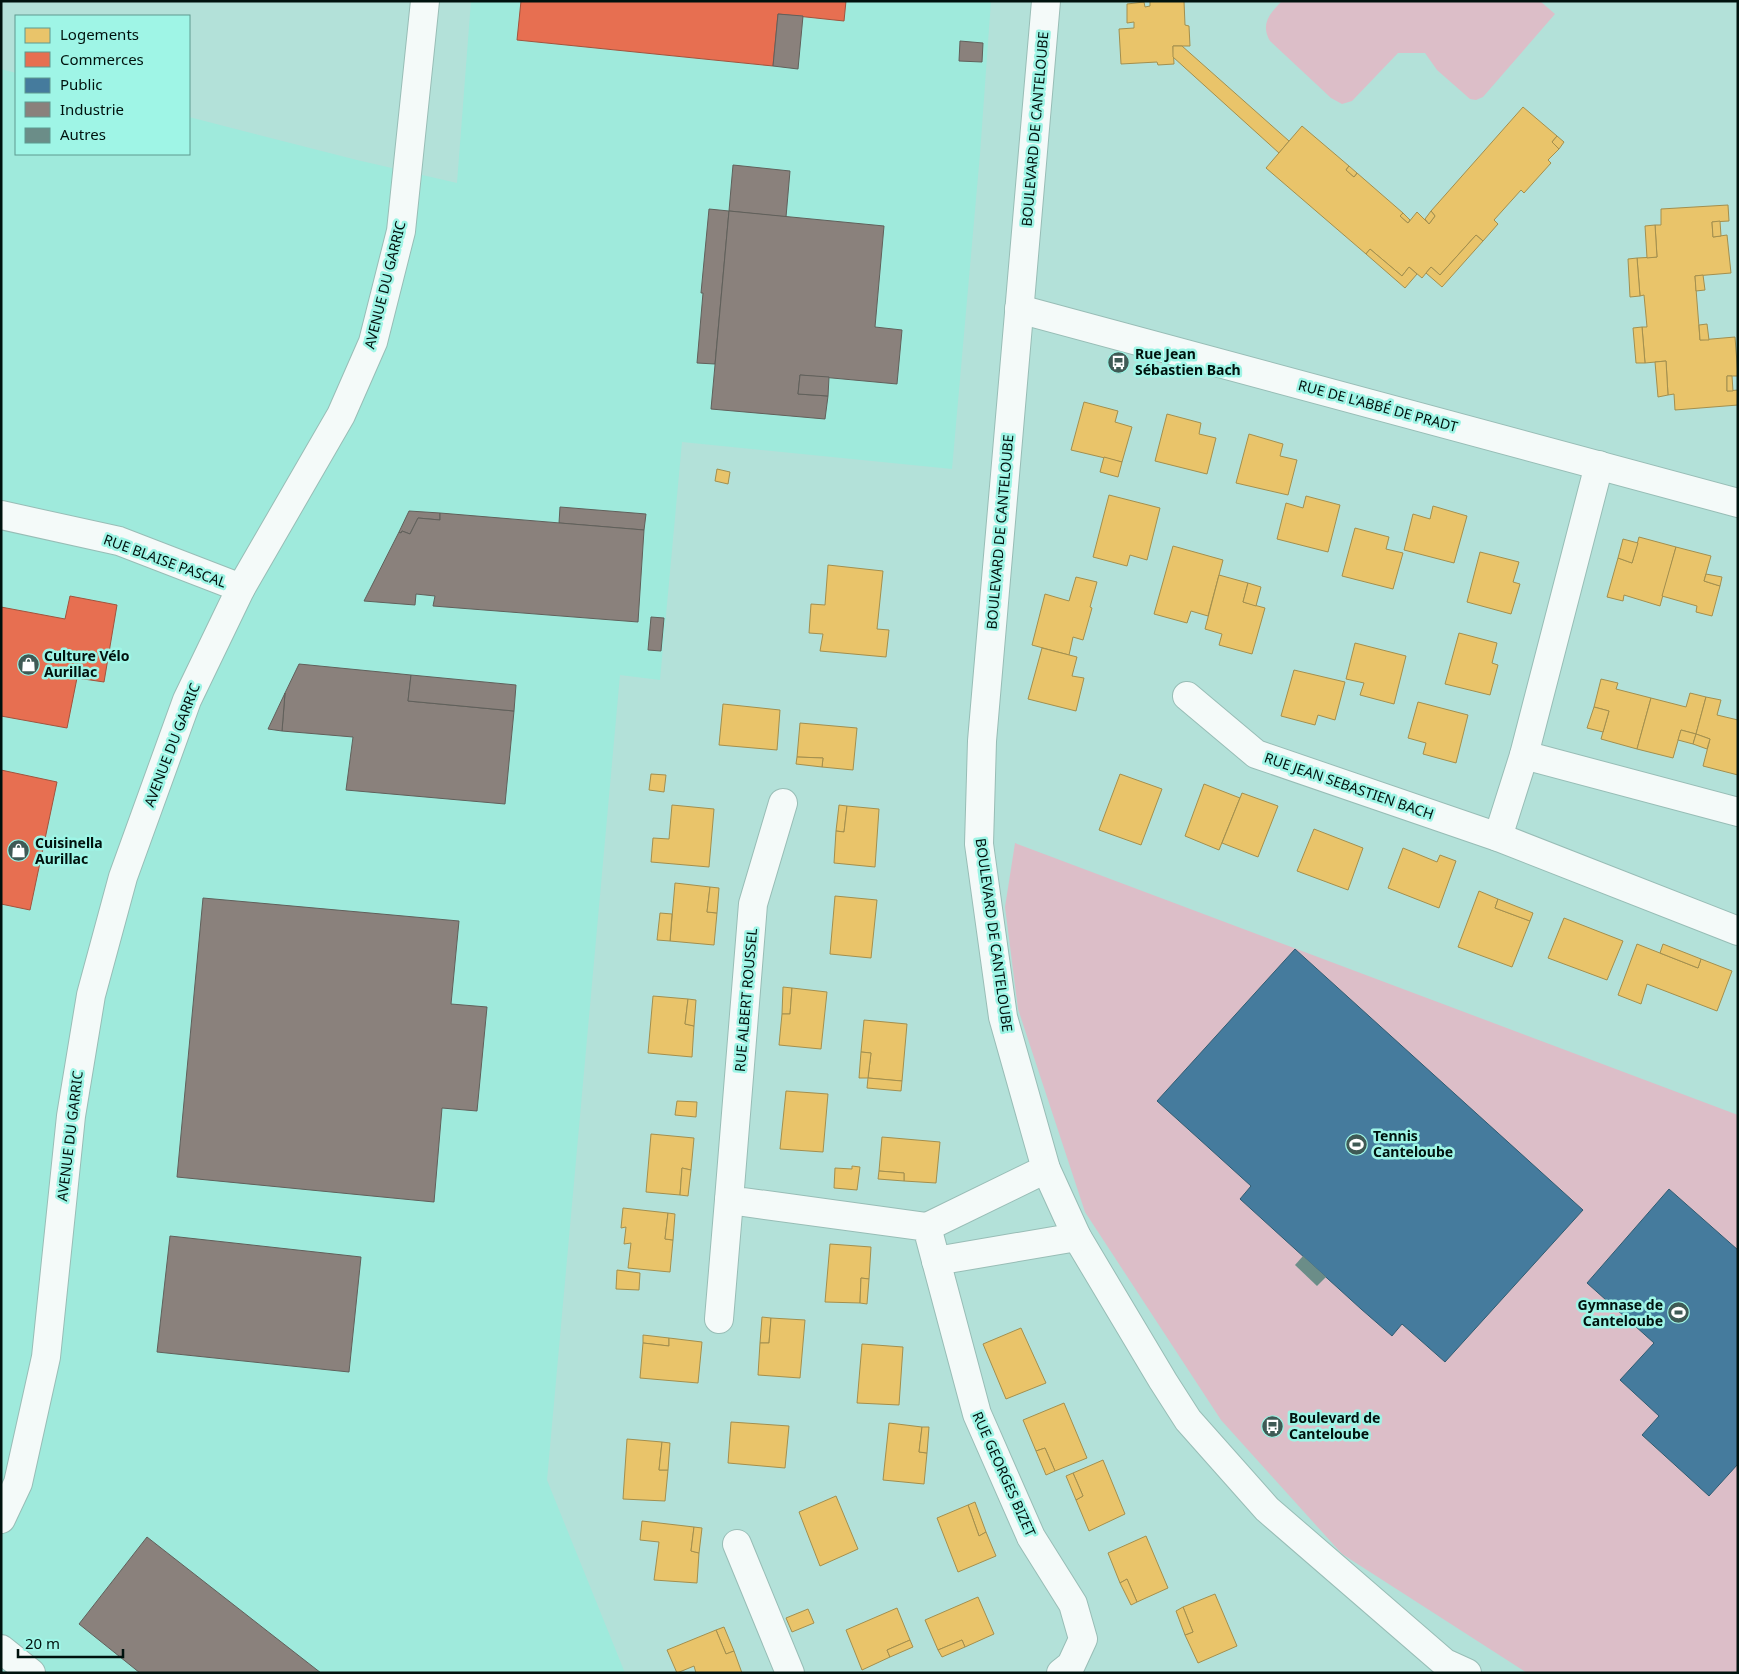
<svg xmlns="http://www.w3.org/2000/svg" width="1739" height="1674" font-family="'Noto Sans',sans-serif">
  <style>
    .built { fill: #9feadc }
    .green { fill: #dcbec8 }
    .homes { fill: #e9c46a; stroke: #a38f4e }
    .shops { fill: #e76f51; stroke: #a2533d }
    .public { fill: #457b9d; stroke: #305c72 }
    .industry { fill: #8a817c; stroke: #61605b }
    .building { fill: #6b8d88 }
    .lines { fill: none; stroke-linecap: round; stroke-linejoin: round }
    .street-casing { stroke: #98bdb6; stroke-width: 30 }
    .secondary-casing { stroke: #98bdb6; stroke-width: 30 }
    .street { stroke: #f4faf9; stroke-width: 28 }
    .secondary { stroke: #f4faf9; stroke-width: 28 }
    .labels { text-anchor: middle; stroke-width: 5; stroke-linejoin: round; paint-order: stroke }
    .street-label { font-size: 14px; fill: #00120e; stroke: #9ff5e6 }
    .poi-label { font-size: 14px; font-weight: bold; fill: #00120e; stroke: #9ff5e6; text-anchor: start }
  </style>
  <rect width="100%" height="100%" fill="#b3e1d9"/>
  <polygon class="built" points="471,1 991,1 980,154 952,469 682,442 660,680 620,675 547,1480 625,1673 1,1673 1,69 16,73 16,154 189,154 189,117 357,160 457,183"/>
  <g class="green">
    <path d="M1282,1H1540L1555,14L1483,97L1476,100L1470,99L1437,70L1425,53H1398L1352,101L1342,104L1331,98L1270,41C1260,24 1270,13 1282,1Z"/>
    <polygon points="1015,843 1738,1115 1738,1673 1527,1673 1342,1554 1221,1420 1085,1212 1018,1009 1005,907"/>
  </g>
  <g class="homes">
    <polygon points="1150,1 1184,1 1185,25 1189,26 1190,46 1173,46 1174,64 1158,65 1157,62 1121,64 1119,29 1134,28 1134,22 1127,23 1127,4 1144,2 1145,7 1150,6"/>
    <polygon points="1173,46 1182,46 1289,141 1279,153 1173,57"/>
    <polygon points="1523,107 1557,136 1552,142 1559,149 1548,160 1551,163 1524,193 1521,190 1494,220 1498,224 1483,241 1476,235 1440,275 1431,267 1422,278 1409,267 1402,276 1370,249 1366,254 1266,168 1302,126 1349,166 1346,170 1354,177 1357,173 1403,213 1400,216 1408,223 1417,212 1429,224 1435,216 1431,211"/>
    <polygon points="1557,136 1564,142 1559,149 1552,142"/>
    <polygon points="1349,166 1357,173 1354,177 1346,170"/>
    <polygon points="1728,205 1729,221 1712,222 1713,237 1727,235 1731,273 1695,276 1700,340 1735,337 1738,376 1727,376 1727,391 1738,390 1738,405 1675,410 1674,394 1668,395 1666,361 1645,363 1642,327 1647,327 1644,295 1640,296 1637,258 1657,257 1655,225 1661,225 1661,209"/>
    <polygon points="1431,211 1435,216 1429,224 1425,219"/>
    <polygon points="1403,213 1410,220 1408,223 1400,216"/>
    <polygon points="1720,221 1721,236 1713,237 1712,222"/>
    <polygon points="1655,225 1657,257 1647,258 1645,226"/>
    <polygon points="1476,235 1483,241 1442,287 1426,273 1431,267 1440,275"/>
    <polygon points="1370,249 1402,276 1409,267 1417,274 1405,288 1366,254"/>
    <polygon points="1637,258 1640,296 1630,297 1628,259"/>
    <polygon points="1703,275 1705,290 1696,291 1695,276"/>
    <polygon points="1707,324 1709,340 1700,340 1699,325"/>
    <polygon points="1642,327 1645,363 1636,363 1633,328"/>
    <polygon points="1666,361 1668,395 1658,397 1655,362"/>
    <polygon points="1727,376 1732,376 1733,391 1727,391"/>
    <polygon points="1084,402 1118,411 1115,422 1132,427 1122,462 1071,450"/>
    <polygon points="1167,414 1201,423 1199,434 1216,438 1207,474 1155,461"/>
    <polygon points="1249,434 1283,444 1280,456 1297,460 1288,495 1236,483"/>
    <polygon points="1104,457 1122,462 1118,477 1100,472"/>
    <polygon points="717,469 730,472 728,484 715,481"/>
    <polygon points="1109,495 1160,508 1147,560 1130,555 1127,566 1093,557"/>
    <polygon points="1306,496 1340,505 1328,552 1277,539 1286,503 1303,508"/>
    <polygon points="1433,506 1467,516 1454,563 1404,550 1413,514 1430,519"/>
    <polygon points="1355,528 1389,537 1386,549 1403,553 1393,589 1342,576"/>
    <polygon points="1639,537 1676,547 1660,606 1624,595 1623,601 1607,597 1618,558 1632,563"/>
    <polygon points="1623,539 1638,543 1632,563 1618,558"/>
    <polygon points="1173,546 1223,560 1208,616 1191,611 1187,623 1154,614"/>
    <polygon points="1676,547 1711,556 1704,581 1720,586 1712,616 1696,612 1697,606 1662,596"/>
    <polygon points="1480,552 1519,562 1513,582 1520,584 1511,614 1467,602"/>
    <polygon points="828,565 883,571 877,629 889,630 886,657 820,651 823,634 809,633 811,604 825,605"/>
    <polygon points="1706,574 1722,577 1720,586 1704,581"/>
    <polygon points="1219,575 1248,583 1243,602 1265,608 1252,654 1219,645 1222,634 1205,629"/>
    <polygon points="1076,577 1097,582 1090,607 1092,608 1083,640 1073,637 1069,655 1032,645 1045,594 1069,601"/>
    <polygon points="1248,583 1261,587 1256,606 1243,602"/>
    <polygon points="1459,633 1497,643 1492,663 1498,665 1490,695 1445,684"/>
    <polygon points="1355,643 1406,656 1394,704 1360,695 1364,683 1346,679"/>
    <polygon points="1042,648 1077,657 1072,676 1084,678 1076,711 1028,699"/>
    <polygon points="1294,670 1345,682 1335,720 1318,715 1315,725 1281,716"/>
    <polygon points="1601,679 1618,683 1616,689 1651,698 1637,749 1601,739 1609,711 1594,707"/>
    <polygon points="1690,693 1706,697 1696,734 1681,730 1673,758 1637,749 1651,698 1686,707"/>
    <polygon points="1706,697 1721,700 1717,715 1738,720 1738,775 1703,766 1710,739 1696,734"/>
    <polygon points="1418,702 1468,715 1456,763 1423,754 1426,743 1408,738"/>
    <polygon points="723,704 780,710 777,750 719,745"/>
    <polygon points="1594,707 1609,711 1603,732 1587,728"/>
    <polygon points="800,723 857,728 853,770 822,767 823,758 797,757"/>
    <polygon points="1681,730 1696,734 1693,744 1678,740"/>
    <polygon points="1696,734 1710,739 1707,749 1693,744"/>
    <polygon points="797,757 823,758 822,767 796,764"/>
    <polygon points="651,774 666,775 664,792 649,790"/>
    <polygon points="1120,774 1162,789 1141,845 1099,830"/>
    <polygon points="1204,784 1240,798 1219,850 1185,836"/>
    <polygon points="1242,793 1278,806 1258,857 1222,843"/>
    <polygon points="672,805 714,809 709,867 651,862 653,838 669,839"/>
    <polygon points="839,805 847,806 844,832 836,831"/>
    <polygon points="847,806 879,809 875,867 834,863 836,831 844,832"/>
    <polygon points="1314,829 1363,848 1348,890 1297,871"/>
    <polygon points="1403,848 1437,862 1440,855 1456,861 1439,908 1388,888"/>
    <polygon points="675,883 710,887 707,912 717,913 714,945 670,941"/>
    <polygon points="710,887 719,888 717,913 707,912"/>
    <polygon points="1479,891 1498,899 1495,908 1530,921 1512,967 1458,947"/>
    <polygon points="835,896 877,900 871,958 830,954"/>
    <polygon points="1498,899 1533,913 1530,921 1495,908"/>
    <polygon points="660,913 672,914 670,941 657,940"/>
    <polygon points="1564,918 1623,941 1607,980 1548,958"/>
    <polygon points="1637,944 1698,968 1701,959 1732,971 1717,1011 1647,984 1641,1004 1618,995"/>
    <polygon points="1663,944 1701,959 1698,968 1660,953"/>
    <polygon points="783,987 792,988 790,1014 782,1014"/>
    <polygon points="792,988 827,992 821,1049 779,1045 782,1014 790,1014"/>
    <polygon points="653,996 688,999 685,1024 694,1026 692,1057 648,1053"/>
    <polygon points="688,999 696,1000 694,1026 685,1024"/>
    <polygon points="864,1020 907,1024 902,1081 868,1078 871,1053 861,1052"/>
    <polygon points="861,1052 871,1053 868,1078 859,1078"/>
    <polygon points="868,1078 902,1081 901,1091 867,1088"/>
    <polygon points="786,1091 828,1094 823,1152 780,1149"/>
    <polygon points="677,1101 697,1102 696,1117 675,1115"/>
    <polygon points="651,1134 694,1138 691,1170 682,1168 680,1195 646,1192"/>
    <polygon points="882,1137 940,1142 936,1183 904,1181 904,1173 879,1171"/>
    <polygon points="852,1166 860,1167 857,1190 834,1188 835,1168 852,1169"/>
    <polygon points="682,1168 691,1170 688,1196 680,1195"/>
    <polygon points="879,1171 904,1173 904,1181 878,1179"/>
    <polygon points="623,1208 668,1213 665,1239 673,1240 670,1272 628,1268 631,1243 624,1244 626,1227 621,1228"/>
    <polygon points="668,1213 675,1214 673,1240 665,1239"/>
    <polygon points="830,1244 871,1247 869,1279 861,1278 860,1303 825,1302"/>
    <polygon points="617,1270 640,1273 639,1290 616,1289"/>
    <polygon points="861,1278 869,1279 867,1304 860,1303"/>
    <polygon points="762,1317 771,1318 769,1343 760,1343"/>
    <polygon points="771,1318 805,1320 800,1378 758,1375 760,1343 769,1343"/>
    <polygon points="1021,1328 1046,1383 1006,1399 983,1344"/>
    <polygon points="643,1335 669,1338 669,1346 643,1343"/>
    <polygon points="669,1338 702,1342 698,1383 640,1378 643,1343 669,1346"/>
    <polygon points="862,1344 903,1347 899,1405 857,1403"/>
    <polygon points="1064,1403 1087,1458 1055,1471 1045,1448 1036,1451 1023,1420"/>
    <polygon points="731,1422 789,1426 785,1468 728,1463"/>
    <polygon points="889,1423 922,1427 919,1452 927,1453 924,1484 883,1480"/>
    <polygon points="922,1427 929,1427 927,1453 919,1452"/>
    <polygon points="627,1439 662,1442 659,1470 668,1470 665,1501 623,1499"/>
    <polygon points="662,1442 670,1443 668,1470 659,1470"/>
    <polygon points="1045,1448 1055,1471 1046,1475 1036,1451"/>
    <polygon points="1103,1460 1125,1514 1089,1531 1076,1500 1083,1496 1073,1473"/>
    <polygon points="1073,1473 1083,1496 1076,1500 1066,1476"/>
    <polygon points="836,1496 858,1549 820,1566 799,1512"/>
    <polygon points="975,1502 986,1532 979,1536 968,1505"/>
    <polygon points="968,1505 979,1536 986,1532 996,1556 958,1572 937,1518"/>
    <polygon points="642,1521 694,1527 691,1551 699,1553 697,1583 654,1580 659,1542 640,1540"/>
    <polygon points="694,1527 702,1528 699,1553 691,1551"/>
    <polygon points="1146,1536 1168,1588 1137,1602 1127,1579 1120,1583 1108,1553"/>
    <polygon points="1127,1579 1137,1602 1131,1605 1120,1583"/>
    <polygon points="1215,1594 1237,1646 1198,1663 1185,1635 1193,1632 1183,1607"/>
    <polygon points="978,1597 994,1634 965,1647 962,1640 938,1650 925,1620"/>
    <polygon points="1183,1607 1193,1632 1185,1635 1176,1611"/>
    <polygon points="897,1608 910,1640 887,1650 890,1657 862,1670 846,1630"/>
    <polygon points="808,1609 814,1623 792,1632 786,1618"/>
    <polygon points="724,1627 734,1651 726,1654 716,1630"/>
    <polygon points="716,1630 726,1654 734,1651 742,1673 696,1673 694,1666 677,1673 667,1650"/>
    <polygon points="910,1640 913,1647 890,1657 887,1650"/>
    <polygon points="962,1640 965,1647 942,1657 938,1650"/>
  </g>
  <g class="shops">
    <polygon points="521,1 846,1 844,21 778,14 773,66 517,40"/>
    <polygon points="70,596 117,605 104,682 77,678 67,728 1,716 1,607 65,619"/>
    <polygon points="1,770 57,782 30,910 1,904"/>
  </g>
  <g class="public">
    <polygon points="1295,949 1583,1210 1445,1362 1402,1324 1392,1336 1361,1309 1240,1199 1251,1186 1157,1101"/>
    <polygon points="1669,1189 1738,1250 1738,1464 1709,1496 1642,1435 1659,1416 1620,1380 1654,1343 1587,1283"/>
  </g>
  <g class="industry">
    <polygon points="778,14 803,16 798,69 773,66"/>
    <polygon points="960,41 983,43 982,62 959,61"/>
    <polygon points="733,165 790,171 786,217 729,211"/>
    <polygon points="709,209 729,211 715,364 697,363 703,293 701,293"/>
    <polygon points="729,211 884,226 875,327 902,330 897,384 800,375 798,394 828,396 825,419 711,409"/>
    <polygon points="800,375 829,377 828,396 798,394"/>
    <polygon points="560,507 646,514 644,530 559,523"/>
    <polygon points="409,511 440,513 440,520 418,518 410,534 402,531 401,533 399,532"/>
    <polygon points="440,513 644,530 638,622 433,606 435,596 416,594 415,605 364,601 399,532 401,533 402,531 410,534 418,518 440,520"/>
    <polygon points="651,617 664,618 661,651 648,650"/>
    <polygon points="299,664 411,675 408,701 514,711 505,804 346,790 353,737 282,731 285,693"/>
    <polygon points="411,675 516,685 514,711 408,701"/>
    <polygon points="285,693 282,731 268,729"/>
    <polygon points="203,898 459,921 451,1004 487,1007 477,1111 442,1108 434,1202 177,1177"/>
    <polygon points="170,1236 361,1257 349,1372 157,1352"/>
    <polygon points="147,1537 271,1634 321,1673 140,1673 79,1624"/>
  </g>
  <polygon class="building" points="1303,1256 1326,1277 1317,1286 1295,1265"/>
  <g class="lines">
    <defs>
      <g id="street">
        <polyline points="1046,1 982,741 979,844 1003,1017 1046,1169 1077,1237 1163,1381 1188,1420 1267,1509 1445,1663 1467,1673"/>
        <polyline points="1019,309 1738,503"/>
        <polyline points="1,515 119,541 241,588"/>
        <polyline points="1187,696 1256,754 1498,837 1738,931"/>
        <polyline points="1524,755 1738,812"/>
        <polyline points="783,803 753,904 729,1200 927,1227 977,1414 1031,1537 1073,1604 1083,1639 1071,1665 1061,1673"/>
        <polyline points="1498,837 1524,755 1599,465"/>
        <polyline points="927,1227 1046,1169"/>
        <polyline points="936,1261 1077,1237"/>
        <polyline points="719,1319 729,1200"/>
        <polyline points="737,1544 790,1673"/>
        <polyline points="1,1649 31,1673"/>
      </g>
      <polyline id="secondary" points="1,1519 18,1483 46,1357 71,1116 91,995 123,877 187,700 241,588 341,415 373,342 401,231 425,1"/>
    </defs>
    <use href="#street" class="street-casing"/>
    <use href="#secondary" class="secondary-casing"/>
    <use href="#street" class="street"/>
    <use href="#secondary" class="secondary"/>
  </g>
  <defs>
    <symbol id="bus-disc" viewBox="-11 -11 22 22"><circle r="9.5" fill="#3f5a55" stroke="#9ff5e6"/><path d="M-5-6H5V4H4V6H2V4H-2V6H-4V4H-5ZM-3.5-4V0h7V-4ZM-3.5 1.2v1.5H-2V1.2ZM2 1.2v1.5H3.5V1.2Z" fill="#fff"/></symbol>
    <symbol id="shop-disc" viewBox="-11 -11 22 22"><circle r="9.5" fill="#3f5a55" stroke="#9ff5e6"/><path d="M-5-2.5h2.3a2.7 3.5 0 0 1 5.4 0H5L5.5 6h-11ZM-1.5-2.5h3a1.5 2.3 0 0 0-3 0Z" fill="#fff"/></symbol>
    <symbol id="stadium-disc" viewBox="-11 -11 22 22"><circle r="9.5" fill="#3f5a55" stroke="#9ff5e6"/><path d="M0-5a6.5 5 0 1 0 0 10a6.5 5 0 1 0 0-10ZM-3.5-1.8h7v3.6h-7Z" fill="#fff"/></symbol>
  </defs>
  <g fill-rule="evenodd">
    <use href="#bus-disc" x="1106" y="350" width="25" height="25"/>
    <use href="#shop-disc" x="16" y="652" width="25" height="25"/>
    <use href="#shop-disc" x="6" y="838" width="25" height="25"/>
    <use href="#stadium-disc" x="1344" y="1132" width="25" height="25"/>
    <use href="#stadium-disc" x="1666" y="1300" width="25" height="25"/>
    <use href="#bus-disc" x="1260" y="1414" width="25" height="25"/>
  </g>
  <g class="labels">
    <g class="street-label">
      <text transform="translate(1035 129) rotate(-85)" y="5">BOULEVARD DE CANTELOUBE</text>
      <text transform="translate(385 285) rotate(-76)" y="5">AVENUE DU GARRIC</text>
      <text transform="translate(1378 406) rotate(15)" y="5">RUE DE L'ABBÉ DE PRADT</text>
      <text transform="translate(1000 532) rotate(-85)" y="5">BOULEVARD DE CANTELOUBE</text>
      <text transform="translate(165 561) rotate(20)" y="5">RUE BLAISE PASCAL</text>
      <text transform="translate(172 745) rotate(-69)" y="5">AVENUE DU GARRIC</text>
      <text transform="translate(1349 786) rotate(19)" y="5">RUE JEAN SEBASTIEN BACH</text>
      <text transform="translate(994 935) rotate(82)" y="5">BOULEVARD DE CANTELOUBE</text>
      <text transform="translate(746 1000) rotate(-85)" y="5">RUE ALBERT ROUSSEL</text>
      <text transform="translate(70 1136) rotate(-83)" y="5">AVENUE DU GARRIC</text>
      <text transform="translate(1004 1474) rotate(66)" y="5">RUE GEORGES BIZET</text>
    </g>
    <g class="poi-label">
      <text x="1135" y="359">Rue Jean<tspan x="1135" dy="16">Sébastien Bach</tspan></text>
      <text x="44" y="661">Culture Vélo<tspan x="44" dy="16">Aurillac</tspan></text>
      <text x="35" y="848">Cuisinella<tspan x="35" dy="16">Aurillac</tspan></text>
      <text x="1373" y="1141">Tennis<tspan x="1373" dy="16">Canteloube</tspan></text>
      <text x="1663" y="1310" text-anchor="end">Gymnase de<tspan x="1663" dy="16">Canteloube</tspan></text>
      <text x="1289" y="1423">Boulevard de<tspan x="1289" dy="16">Canteloube</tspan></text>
    </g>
  </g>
  <rect width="1739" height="1674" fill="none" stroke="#00120e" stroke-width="5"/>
  <rect x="15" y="15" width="175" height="140" fill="#9ff5e6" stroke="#5f9a90"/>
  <rect x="25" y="28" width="25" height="15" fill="#e9c46a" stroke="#5f9a90"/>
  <text x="60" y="40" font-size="15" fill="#00120e">Logements</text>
  <rect x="25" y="52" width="25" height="15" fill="#e76f51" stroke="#5f9a90"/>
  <text x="60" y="65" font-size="15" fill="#00120e">Commerces</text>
  <rect x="25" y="78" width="25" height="15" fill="#457b9d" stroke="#5f9a90"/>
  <text x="60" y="90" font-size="15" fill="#00120e">Public</text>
  <rect x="25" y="102" width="25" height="15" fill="#8a817c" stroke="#5f9a90"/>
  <text x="60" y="115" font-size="15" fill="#00120e">Industrie</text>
  <rect x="25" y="128" width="25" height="15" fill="#6b8d88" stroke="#5f9a90"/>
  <text x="60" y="140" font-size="15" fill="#00120e">Autres</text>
  <path d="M18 1649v8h105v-8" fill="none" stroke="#00120e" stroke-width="2.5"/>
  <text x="25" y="1649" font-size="15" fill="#00120e" stroke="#9ff5e6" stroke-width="4" paint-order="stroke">20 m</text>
</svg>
